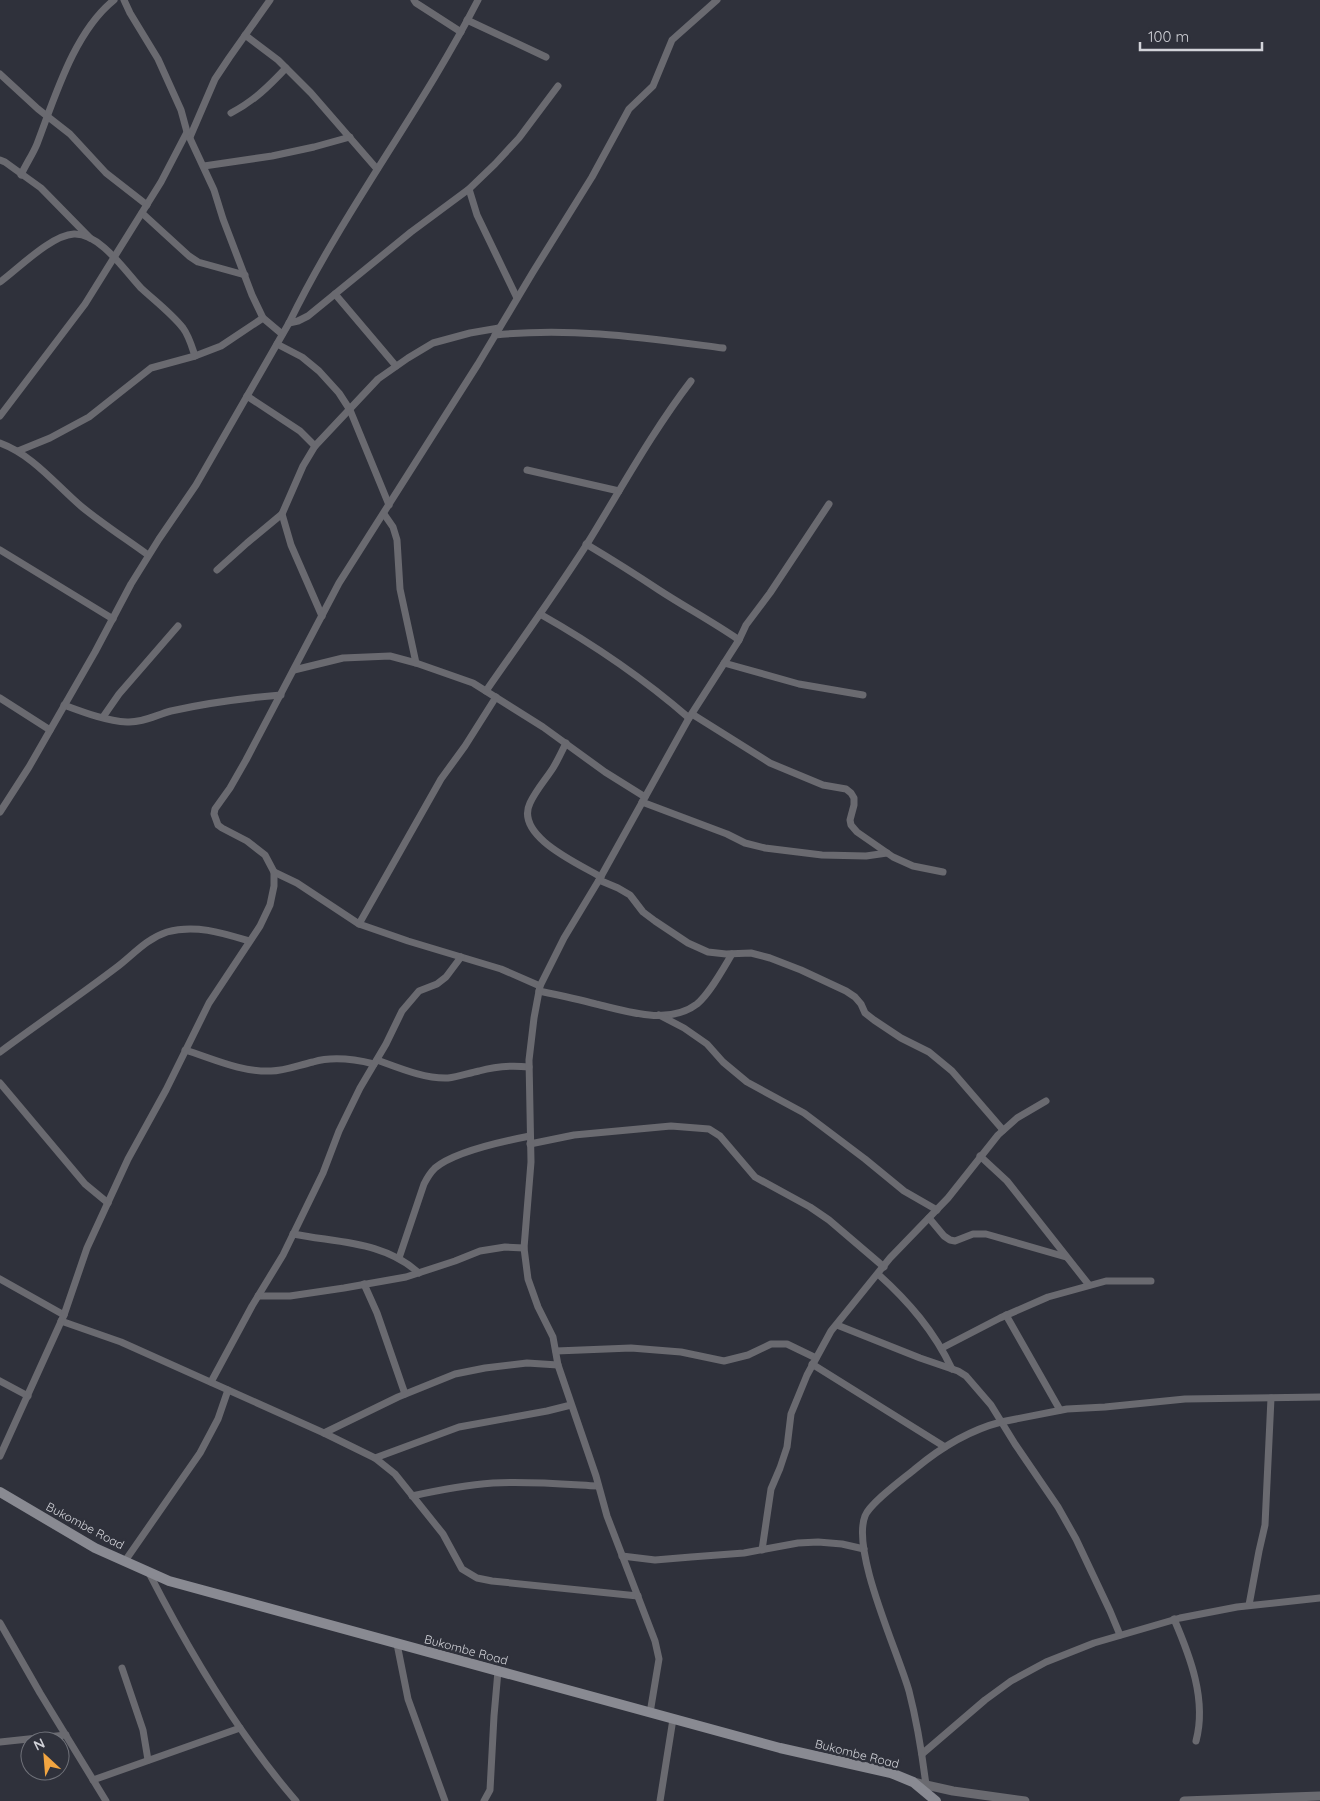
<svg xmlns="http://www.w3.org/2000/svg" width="1320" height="1801" font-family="Quicksand,sans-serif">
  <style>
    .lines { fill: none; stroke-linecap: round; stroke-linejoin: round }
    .minor { stroke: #6a6a70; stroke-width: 7 }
    .tertiary { stroke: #6a6a70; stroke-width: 9 }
    .secondary { stroke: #898a92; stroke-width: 10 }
    .labels { text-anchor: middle; stroke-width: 5; stroke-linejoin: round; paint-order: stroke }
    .street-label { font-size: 12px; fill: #d2d3d9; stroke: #2f313b }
  </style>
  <rect width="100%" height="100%" fill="#2f313b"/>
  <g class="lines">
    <g class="minor">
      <polyline points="124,0 130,13 158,59 181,110 187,132 214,190 223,219 252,295 263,318 282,334"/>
      <polyline points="414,0 416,3 461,32"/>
      <polyline points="467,20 546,57"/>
      <polyline points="245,35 278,60 311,93 377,169"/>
      <polyline points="0,74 38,109 70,134 106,173 147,205"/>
      <path d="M231,113C254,101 269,86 286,68"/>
      <polyline points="190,137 215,79 229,58 270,0"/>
      <polyline points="0,160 5,162 41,188 90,238"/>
      <polyline points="204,166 272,156 314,147 350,137"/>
      <path d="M21,175C26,164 33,154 37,144C55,97 74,32 114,0"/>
      <polyline points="469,189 477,215 517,298"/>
      <polyline points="142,213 189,256 198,262 245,275"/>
      <path d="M0,282C18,269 51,235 74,234C100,233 125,271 141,288C155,301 171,313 183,328C189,336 192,347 195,356"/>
      <polyline points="335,294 396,366"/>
      <polyline points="289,323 298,321 308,316 411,232 469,189 495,164 519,138 558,86"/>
      <path d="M495,335C574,327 645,338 723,348"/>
      <polyline points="277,344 302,357 319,371 339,393 350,410 389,505"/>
      <polyline points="247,396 300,431 315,446"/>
      <polyline points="0,416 85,304 161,182 187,132"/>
      <path d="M0,443C33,455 56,485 82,507C103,524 126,539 148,555"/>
      <polyline points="18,451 50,438 89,417 151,368 195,356 221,346 263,318"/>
      <polyline points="527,470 619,491"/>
      <polyline points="384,514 393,527 397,540 400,589 416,663"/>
      <path d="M586,544C611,559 635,574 659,590C685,607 713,622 739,640"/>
      <polyline points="0,550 113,619"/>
      <polyline points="217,570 247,543 282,514"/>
      <path d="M540,614C593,644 643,678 689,718"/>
      <polyline points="322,616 291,545 282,514 303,466 315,446 378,379 408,358 433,343 470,333 499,328"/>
      <polyline points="724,663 799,684 863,695"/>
      <polyline points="294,670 343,658 390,656 416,663 473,683 543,727 605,772 645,797"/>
      <path d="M486,691C520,642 555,594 587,544C621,489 652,432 691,381"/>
      <polyline points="0,698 50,730"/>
      <path d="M64,705C83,712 106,721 127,722C142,723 156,715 171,711C207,703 245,698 281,695"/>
      <polyline points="692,714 770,763 823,785 846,789 851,793 854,798 854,805 850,820 851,825 857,832 893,857 913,866 943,872"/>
      <polyline points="103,717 119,694 178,626"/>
      <path d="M566,743C562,751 558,760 553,768C546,779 536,790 530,803C514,836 579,864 601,877"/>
      <polyline points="642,802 727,834 745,843 765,848 822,855 866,856 887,853"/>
      <path d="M0,812L29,767L95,652L131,584L159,539L196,485L289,323C344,210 421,111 478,0"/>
      <polyline points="274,872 297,883 359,924 408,941 501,969 540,986"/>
      <polyline points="599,880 618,888 630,895 643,912 655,921 688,943 708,952 726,954 751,953 770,958 801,970 846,991 855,997 861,1004 865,1013 874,1020 901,1038 929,1052 952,1071 1003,1130"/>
      <polyline points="359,924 441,779 465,746 496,697"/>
      <path d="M539,991C558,995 577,999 596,1004C626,1011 668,1026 697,1004C710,993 723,969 732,954"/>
      <polyline points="659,1015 684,1028 707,1044 723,1062 747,1082 804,1113 865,1159 904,1191 937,1210"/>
      <path d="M185,1050C214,1059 240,1072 271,1071C285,1071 299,1065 313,1062C333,1056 354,1059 374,1064"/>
      <path d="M0,1052C39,1023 79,996 117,967C134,954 146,939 167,932C195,924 223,933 249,941"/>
      <path d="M377,1060C399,1068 425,1079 448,1078C458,1077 469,1073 479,1071C496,1066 511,1065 529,1067"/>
      <polyline points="0,1083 85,1184 108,1203"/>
      <polyline points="530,1144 574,1135 671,1126 709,1129 720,1136 755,1177 810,1207 829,1220 884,1267"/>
      <polyline points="980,1156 1007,1181 1089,1285"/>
      <polyline points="929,1218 944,1236 950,1240 955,1241 973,1234 986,1234 1066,1257"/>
      <path d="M293,1234C339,1243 383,1241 419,1273"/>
      <path d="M399,1258L424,1184C427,1178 430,1173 435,1168C454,1152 504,1141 530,1136"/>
      <path d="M878,1274C909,1302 934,1331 952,1369"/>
      <polyline points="0,1279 64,1315"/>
      <polyline points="364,1284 377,1313 405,1394"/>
      <polyline points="258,1296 290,1296 344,1288 406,1277 455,1261 480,1251 505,1247 524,1248"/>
      <polyline points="1006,1315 1060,1410"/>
      <polyline points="61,1321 121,1342 324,1433 375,1458 395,1474 443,1534 462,1569 477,1578 492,1581 638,1596"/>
      <polyline points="837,1325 920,1358 958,1371 966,1376 991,1405 1015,1444 1058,1507 1076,1539 1110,1611 1120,1635"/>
      <polyline points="942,1348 1000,1318 1048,1297 1106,1281 1151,1281"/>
      <polyline points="556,1351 631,1348 681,1352 724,1361 748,1355 771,1344 787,1344 816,1358"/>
      <polyline points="812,1364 945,1447"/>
      <polyline points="0,1381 28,1396"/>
      <polyline points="211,1382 252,1306 283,1255 323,1173 339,1131 360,1088 386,1044 402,1011 419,991 437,984 446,977 461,957"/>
      <polyline points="324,1433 398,1397 455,1374 485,1368 527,1363 558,1365"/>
      <polyline points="0,1456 64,1315 87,1248 128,1159 166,1090 209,1003 260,926 270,905 274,886 274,872 265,855 247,841 222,828 218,825 214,814 215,809 230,788 246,760 339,583 478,364 533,272 592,177 629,109 653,86 672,40 717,0"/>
      <polyline points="375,1458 459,1427 547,1411 571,1405"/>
      <path d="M412,1496C439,1490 466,1485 493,1483C528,1481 563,1484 598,1486"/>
      <polyline points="762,1550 771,1489 780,1468 787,1447 791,1414 807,1375 831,1331 890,1258 948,1198 998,1135 1017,1118 1046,1101"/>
      <polyline points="622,1556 655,1560 691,1557 744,1553 798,1543 818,1542 842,1544 864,1549"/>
      <polyline points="125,1561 200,1453 218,1419 228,1390"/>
      <path d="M149,1573C190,1653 237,1733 296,1801"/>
      <polyline points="1249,1605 1259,1551 1265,1525 1271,1398"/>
      <path d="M1174,1619C1190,1656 1207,1700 1196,1741"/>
      <polyline points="0,1623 40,1693 106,1801"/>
      <polyline points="397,1644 408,1699 445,1801"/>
      <polyline points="122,1668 143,1730 148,1760"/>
      <polyline points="650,1713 659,1659 655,1641 607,1516 596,1476 558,1365 553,1337 538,1307 528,1279 524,1248 531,1162 529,1060 534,1018 540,986 564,938 599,880 689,718 739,640 746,625 770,593 829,504"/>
      <polyline points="0,1742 66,1735"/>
      <polyline points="922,1754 985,1700 1011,1681 1046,1662 1094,1643 1180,1618 1237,1607 1320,1598"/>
      <polyline points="93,1780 240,1728"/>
      <path d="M926,1785C922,1753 917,1722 909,1691C898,1652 851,1552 865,1516C870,1503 903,1479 915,1469C939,1449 970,1430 1001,1422L1067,1409L1105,1407L1185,1399L1320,1397"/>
      <polyline points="484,1801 490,1790 494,1716 498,1671"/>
      <polyline points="660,1801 673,1719"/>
    </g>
    <g class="tertiary">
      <polyline points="913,1782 953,1791 1025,1801"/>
      <polyline points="1184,1801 1320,1796"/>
    </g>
    <polyline class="secondary" points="0,1492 95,1548 169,1581 780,1748 891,1773 913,1782 936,1801"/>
  </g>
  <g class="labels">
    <g class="street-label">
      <text transform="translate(85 1526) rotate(28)" y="4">Bukombe Road</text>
      <text transform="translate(466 1650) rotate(15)" y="4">Bukombe Road</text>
      <text transform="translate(857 1754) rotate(14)" y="4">Bukombe Road</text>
    </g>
  </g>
  <g transform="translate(45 1756) rotate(334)"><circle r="24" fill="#2f313b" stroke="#70727a"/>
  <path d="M0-4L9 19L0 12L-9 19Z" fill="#f2a541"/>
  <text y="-8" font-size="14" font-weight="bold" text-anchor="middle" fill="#d2d3d9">N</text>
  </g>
  <path d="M1140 42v8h122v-8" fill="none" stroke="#d2d3d9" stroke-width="2.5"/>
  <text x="1148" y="42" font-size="15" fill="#d2d3d9" stroke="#2f313b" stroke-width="4" paint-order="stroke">100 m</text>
</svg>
